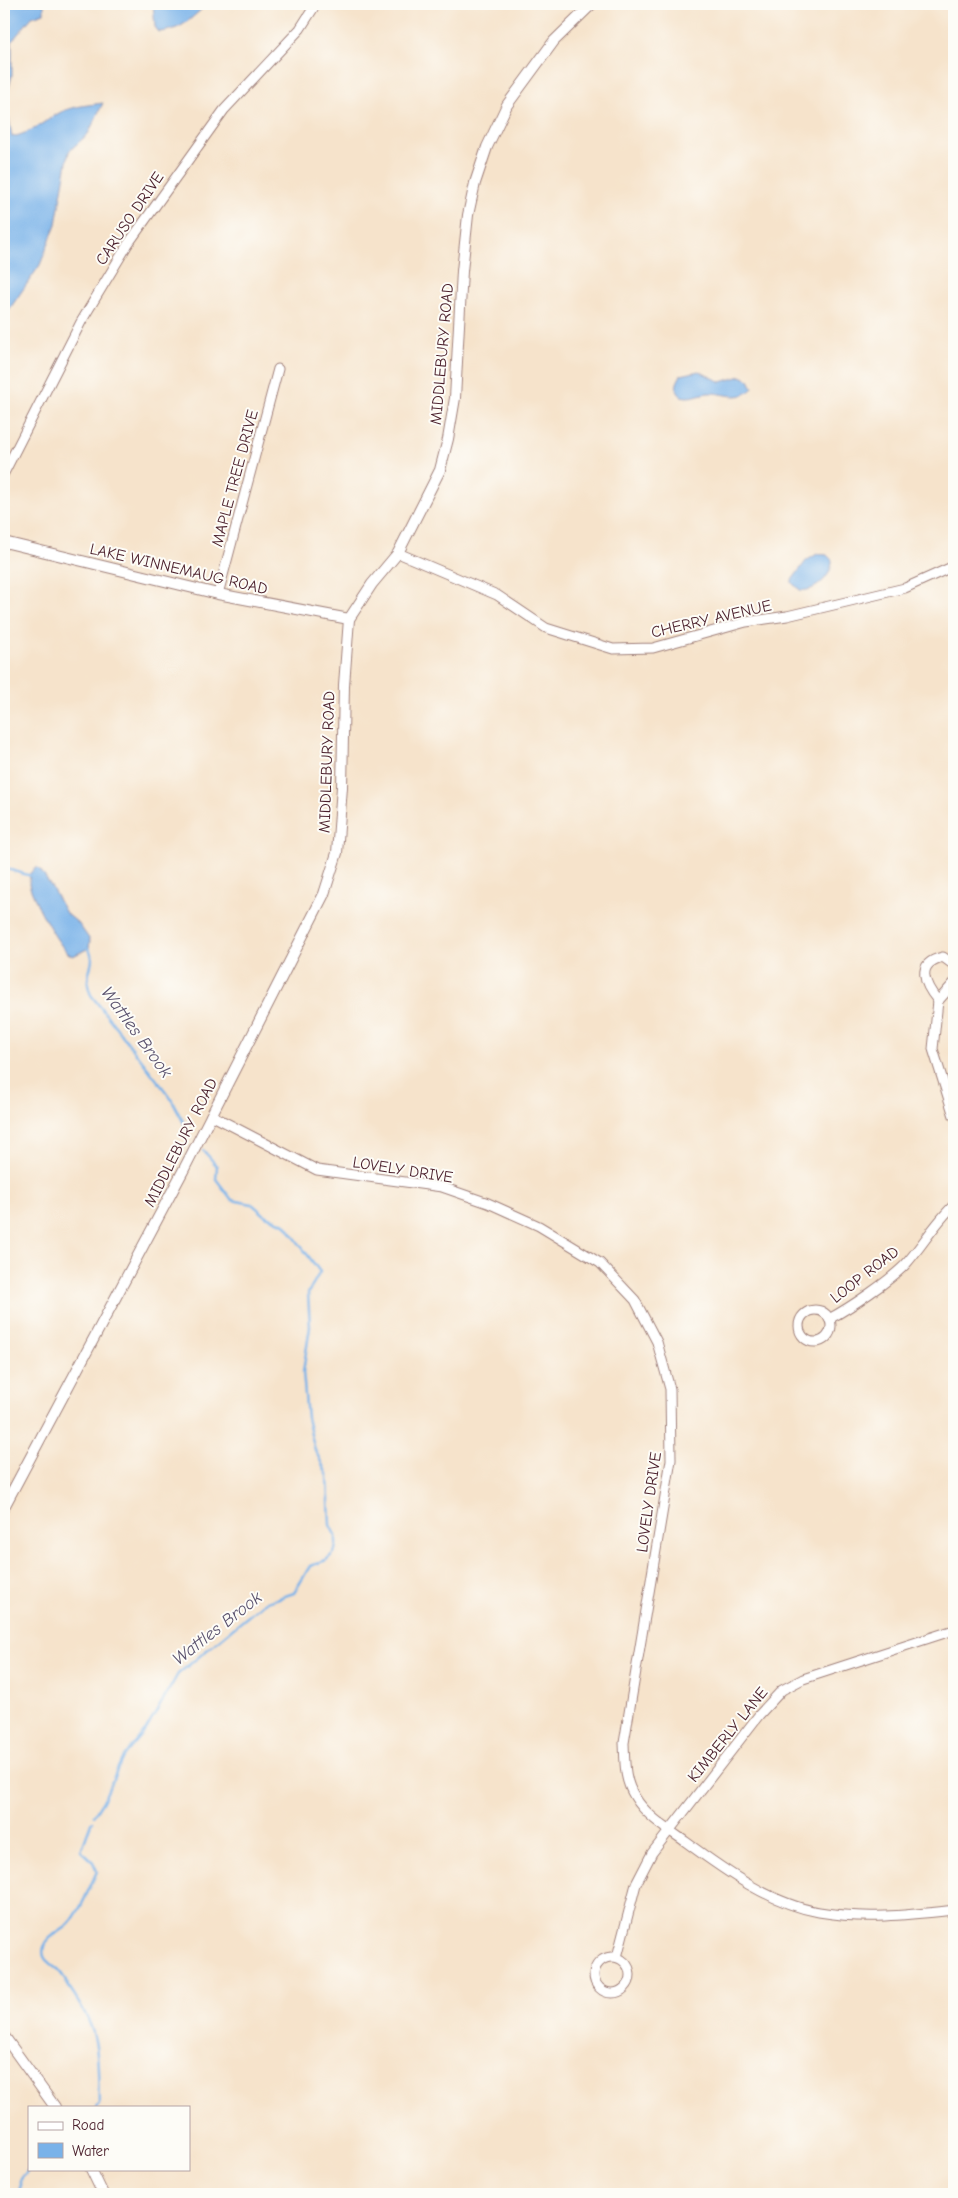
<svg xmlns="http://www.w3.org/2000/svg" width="958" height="2198" font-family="'Comic Neue',sans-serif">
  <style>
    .water { fill: #79b2e9; stroke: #62688a }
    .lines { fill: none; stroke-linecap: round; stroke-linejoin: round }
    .stream { stroke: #79b2e9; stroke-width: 2.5 }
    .minor-casing { stroke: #a0817b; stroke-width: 11 }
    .tertiary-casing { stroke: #a0817b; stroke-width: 12 }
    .minor { stroke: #fff; stroke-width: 9 }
    .tertiary { stroke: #fff; stroke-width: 10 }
    .labels { text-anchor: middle; stroke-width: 4; stroke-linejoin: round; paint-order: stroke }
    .street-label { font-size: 16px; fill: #4a1f2b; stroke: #fdfcf7 }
    .water-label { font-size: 18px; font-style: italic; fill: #5a526e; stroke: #fdfcf7 }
  </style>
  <rect width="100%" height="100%" fill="#fdfcf7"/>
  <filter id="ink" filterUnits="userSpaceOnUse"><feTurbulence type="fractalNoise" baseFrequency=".02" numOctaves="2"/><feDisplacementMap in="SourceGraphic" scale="10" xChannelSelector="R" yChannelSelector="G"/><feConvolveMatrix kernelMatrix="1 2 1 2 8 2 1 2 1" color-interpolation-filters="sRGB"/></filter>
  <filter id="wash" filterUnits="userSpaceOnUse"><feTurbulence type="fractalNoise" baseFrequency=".0096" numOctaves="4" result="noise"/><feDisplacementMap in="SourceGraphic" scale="20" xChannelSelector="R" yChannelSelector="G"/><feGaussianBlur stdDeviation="1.12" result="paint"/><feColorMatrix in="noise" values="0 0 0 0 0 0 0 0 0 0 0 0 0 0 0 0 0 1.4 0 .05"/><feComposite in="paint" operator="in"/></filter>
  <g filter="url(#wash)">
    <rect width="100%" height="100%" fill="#f6e3cb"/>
    <g class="water">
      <polygon points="4,4 44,4 44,13 32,17 12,41 12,75 4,108"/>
      <path d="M153,4H208C190,18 184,30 159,32L155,27Z"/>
      <path d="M103,103L88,134L69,151L56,224L40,265L4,317V109L9,118L12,137C34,132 42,122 61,112C74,106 89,105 103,103Z"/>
      <path d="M699,371L721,382L741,376L749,380L753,388C739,403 725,392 708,393C699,394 691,399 681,396C674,389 676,383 681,375Z"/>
      <path d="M817,554L827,555L832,560C833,575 815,593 800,590L792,583V580L806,561Z"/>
      <path d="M37,867L41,871L52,888L66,913L78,923L90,940L89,948L73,956C62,955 32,897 29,884C29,881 30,876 30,873Z"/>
    </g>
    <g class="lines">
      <g class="stream">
        <polyline points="4,868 31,876"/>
        <path d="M87,947C97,960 89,966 88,979C87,984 89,990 91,995L170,1097L187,1129"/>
        <polyline points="94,1815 103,1801 123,1757 146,1730 178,1674 264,1603 294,1593 310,1566 326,1560 334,1553 336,1546 336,1537 330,1525 328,1476 315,1450 307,1418 303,1372 310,1327 308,1293 320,1272 285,1224 266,1216 252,1204 232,1200 216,1179 217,1166 203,1150"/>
        <path d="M92,1821L81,1851L93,1862L97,1871C89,1889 83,1906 71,1922C63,1933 49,1933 44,1947C40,1960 51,1963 59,1971C63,1975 66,1981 69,1987C81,2004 93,2025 96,2046C99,2064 98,2085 99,2103L96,2107"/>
        <polyline points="21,2194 21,2179 29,2169"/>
      </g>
    </g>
  </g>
  <g filter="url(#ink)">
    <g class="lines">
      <defs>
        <g id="minor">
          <polyline points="4,473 81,322 128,244 224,110 300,29 316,4"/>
          <polyline points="398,553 497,595 546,628 613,649 653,648 746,622 787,616 905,588 954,566"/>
          <polyline points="218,594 278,369"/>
          <polyline points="954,983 938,1001 933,1049 954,1116"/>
          <path d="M938,1001C924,984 915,963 943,957L954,965"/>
          <path d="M211,1115L317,1170L442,1187L488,1203L539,1226L600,1263L635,1300L657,1342L670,1389L671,1460L624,1743C625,1763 624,1780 635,1797C646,1816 669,1830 686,1842C724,1870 771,1904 819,1912C865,1920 908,1915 954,1910"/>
          <circle cx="815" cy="1326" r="16"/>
          <path d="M829,1319C851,1307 888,1282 905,1265C922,1246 935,1223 954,1205"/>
          <polyline points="617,1957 636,1884 652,1853 759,1715 782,1690 803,1679 954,1630"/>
          <circle cx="612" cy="1975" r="18"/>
        </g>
        <g id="tertiary">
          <polyline points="4,542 218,594 349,619"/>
          <polyline points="4,1507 183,1171 324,894 337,853 342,787 344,685 349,619 372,584 398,553 440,470 448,439 455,398 462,271 468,215 475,183 487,147 507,105 554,41 592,4"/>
          <polyline points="4,2036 55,2107"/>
          <polyline points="91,2169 103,2194"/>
        </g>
      </defs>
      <use href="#minor" class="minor-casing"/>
      <use href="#tertiary" class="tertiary-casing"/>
      <use href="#minor" class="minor"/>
      <use href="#tertiary" class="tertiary"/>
    </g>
  </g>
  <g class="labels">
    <g class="street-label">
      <text transform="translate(129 218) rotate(-56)" y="6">CARUSO DRIVE</text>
      <text transform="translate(441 354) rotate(-85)" y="6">MIDDLEBURY ROAD</text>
      <text transform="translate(234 478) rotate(-75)" y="6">MAPLE TREE DRIVE</text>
      <text transform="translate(179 568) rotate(13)" y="6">LAKE WINNEMAUG ROAD</text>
      <text transform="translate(711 618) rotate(-13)" y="6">CHERRY AVENUE</text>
      <text transform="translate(326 762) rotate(-88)" y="6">MIDDLEBURY ROAD</text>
      <text transform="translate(180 1142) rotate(-63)" y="6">MIDDLEBURY ROAD</text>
      <text transform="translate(403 1169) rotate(9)" y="6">LOVELY DRIVE</text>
      <text transform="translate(864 1274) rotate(-38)" y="6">LOOP ROAD</text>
      <text transform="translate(648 1502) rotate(-82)" y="6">LOVELY DRIVE</text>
      <text transform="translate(727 1734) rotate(-51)" y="6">KIMBERLY LANE</text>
    </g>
    <g class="water-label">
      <text transform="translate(137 1032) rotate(54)" y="6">Wattles Brook</text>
      <text transform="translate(217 1628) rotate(-38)" y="6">Wattles Brook</text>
    </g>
  </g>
  <rect width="958" height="2198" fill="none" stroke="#fdfcf7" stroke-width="20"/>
  <rect x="28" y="2106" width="162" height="65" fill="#fdfcf7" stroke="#b5a4a5"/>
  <rect x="38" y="2122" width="25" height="8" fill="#ffffff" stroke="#b5a4a5"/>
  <text x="72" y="2130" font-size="15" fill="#4a1f2b">Road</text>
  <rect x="38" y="2143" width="25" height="15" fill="#79b2e9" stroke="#b5a4a5"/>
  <text x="72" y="2156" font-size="15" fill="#4a1f2b">Water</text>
</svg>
